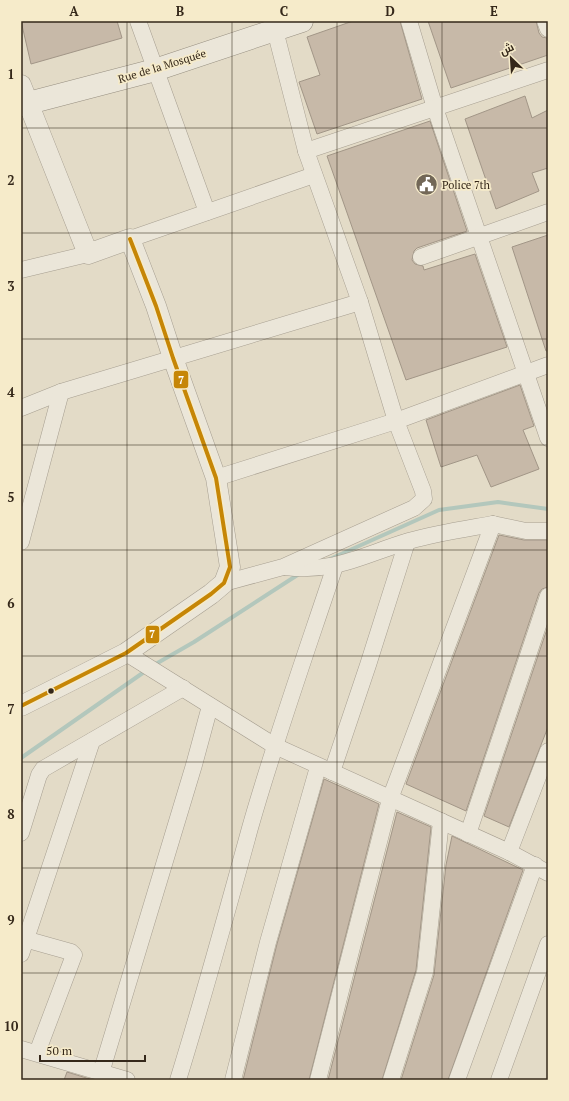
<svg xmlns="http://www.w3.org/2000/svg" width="569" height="1101" font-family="'PT Serif',Cairo,serif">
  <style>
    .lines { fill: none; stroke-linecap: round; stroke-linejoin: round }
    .stream { stroke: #b3c7bc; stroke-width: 4 }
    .building { fill: #c7b9a8; stroke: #a29687 }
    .minor-casing { stroke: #a79f91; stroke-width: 17 }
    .tertiary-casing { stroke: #a79f91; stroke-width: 21 }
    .secondary-casing { stroke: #978f81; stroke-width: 23 }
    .minor { stroke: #ebe6d9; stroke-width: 16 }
    .tertiary { stroke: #ebe6d9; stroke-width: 20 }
    .secondary { stroke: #ebe6d9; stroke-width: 22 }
    .bus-1-casing { stroke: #f6ebca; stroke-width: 7 }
    .bus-1 { stroke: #c68606; stroke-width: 4 }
    .grid { fill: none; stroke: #35281a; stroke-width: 1; stroke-opacity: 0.55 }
    .bus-dot { fill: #35281a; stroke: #f6ebca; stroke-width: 1.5 }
    .labels { text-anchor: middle; stroke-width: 3.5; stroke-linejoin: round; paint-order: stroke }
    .street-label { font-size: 11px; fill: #35281a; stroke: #f6ebca }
    .poi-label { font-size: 11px; fill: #35281a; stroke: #f6ebca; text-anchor: start }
    .line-badge { stroke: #f6ebca; stroke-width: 1.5 }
    .badge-label { font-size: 11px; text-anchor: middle; font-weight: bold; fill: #fff }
    .neatline { fill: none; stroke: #35281a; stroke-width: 1.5 }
    .grid-label { font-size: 13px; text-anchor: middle; font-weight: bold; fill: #35281a }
  </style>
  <rect width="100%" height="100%" fill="#e3dbc7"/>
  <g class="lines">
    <g class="stream">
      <polyline points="330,559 439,510 498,502 548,509"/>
      <polyline points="154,665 194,642 299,574"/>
      <polyline points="21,758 147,670"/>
    </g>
  </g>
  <g class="building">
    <polygon points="21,21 117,21 122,38 31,64"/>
    <polygon points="353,21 400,21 422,99 317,134 299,82 320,75 307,37"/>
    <polygon points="428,21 536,21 539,33 542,37 547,38 548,55 451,88"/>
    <polygon points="525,96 532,118 548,110 548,168 532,173 539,191 496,209 465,119"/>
    <polygon points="430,121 467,231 417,248 414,251 412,260 415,264 423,266 424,270 475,254 507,347 406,380 327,156"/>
    <polygon points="548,235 548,351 546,351 512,247"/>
    <polygon points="520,385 534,426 523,430 539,469 491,487 477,455 441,467 426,420"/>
    <polygon points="499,535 524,540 548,540 548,587 542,589 539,593 466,811 406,784"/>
    <polygon points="548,626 548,727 509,827 484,816"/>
    <polygon points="324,779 379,804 309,1080 243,1080 277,944"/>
    <polygon points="397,812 431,827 416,970 382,1080 328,1080"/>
    <polygon points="452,836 523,870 448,1080 401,1080 434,975 446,865"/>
    <polygon points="67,1072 93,1080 64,1080"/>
  </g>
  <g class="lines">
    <defs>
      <g id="minor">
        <polyline points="138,21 207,212"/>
        <polyline points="409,21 435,108 548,438"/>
        <polyline points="545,21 548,29"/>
        <polyline points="306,151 548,70"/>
        <polyline points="130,239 314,175"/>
        <polyline points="421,257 548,212"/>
        <polyline points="21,270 88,254"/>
        <polyline points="21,408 61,392 360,302"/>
        <polyline points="216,478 396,421 548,365"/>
        <polyline points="21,542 61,392"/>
        <path d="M285,567C336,573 362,555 409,541C437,533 465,529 493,524"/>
        <polyline points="224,583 283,567 414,508 424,499 423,491 396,421 360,302 306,151 275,30"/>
        <polyline points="126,653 275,746 509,852 548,873"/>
        <polyline points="332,772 368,665 407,542"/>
        <polyline points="21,833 39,775 43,769 183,688"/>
        <polyline points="468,834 548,596"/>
        <polyline points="509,852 548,751"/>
        <polyline points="21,938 71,952 74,955 37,1053"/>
        <polyline points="21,954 92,741"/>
        <polyline points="21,1049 127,1080"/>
        <polyline points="101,1073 194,765 210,706"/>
        <path d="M178,1080C204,996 227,912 250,828C275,740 306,653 335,566"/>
        <polyline points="233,1080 268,942 318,767"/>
        <polyline points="318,1080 390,799 493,524 526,531 548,531"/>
        <polyline points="391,1080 425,972 441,821"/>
        <polyline points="457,1080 535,865"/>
        <polyline points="499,1080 548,944"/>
      </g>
      <polyline id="tertiary" points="21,85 88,254 130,239 156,306 173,358 216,478 230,567 224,583 211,594 126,653 21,706"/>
      <polyline id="secondary" points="21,105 155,70 302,21"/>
    </defs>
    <use href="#minor" class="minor-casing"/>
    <use href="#tertiary" class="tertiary-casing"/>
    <use href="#secondary" class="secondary-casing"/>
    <use href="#minor" class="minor"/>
    <use href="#tertiary" class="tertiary"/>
    <use href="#secondary" class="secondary"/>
    <defs>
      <polyline id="bus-1" points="21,706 126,653 211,594 224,583 230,567 216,478 173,358 156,306 130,239"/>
    </defs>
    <use href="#bus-1" class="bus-1-casing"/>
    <use href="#bus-1" class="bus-1"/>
  </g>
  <path class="grid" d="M127,21V1080M232,21V1080M337,21V1080M442,21V1080M21,128H548M21,233H548M21,339H548M21,445H548M21,550H548M21,656H548M21,762H548M21,868H548M21,973H548"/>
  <defs>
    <symbol id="civic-disc" viewBox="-11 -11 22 22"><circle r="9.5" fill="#726757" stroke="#f6ebca"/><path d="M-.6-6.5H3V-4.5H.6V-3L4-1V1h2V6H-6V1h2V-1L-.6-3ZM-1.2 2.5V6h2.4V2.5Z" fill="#fff"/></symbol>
  </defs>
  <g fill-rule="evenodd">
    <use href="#civic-disc" x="414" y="172" width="25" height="25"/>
  </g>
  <circle class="bus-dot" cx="51" cy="691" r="3.5"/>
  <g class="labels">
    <g class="street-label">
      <text transform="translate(162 66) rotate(-17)" y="4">Rue de la Mosquée</text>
    </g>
    <g class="poi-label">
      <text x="442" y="189">Police 7th</text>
    </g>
  </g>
  <g class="line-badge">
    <rect x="173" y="370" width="16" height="19" rx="4" fill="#c68606"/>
    <rect x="145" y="625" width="15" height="19" rx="4" fill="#c68606"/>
  </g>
  <g class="badge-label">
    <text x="181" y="384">7</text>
    <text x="152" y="638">7</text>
  </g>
  <rect width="569" height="1101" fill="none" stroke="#f6ebca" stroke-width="44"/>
  <g transform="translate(511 58) rotate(335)" stroke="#f6ebca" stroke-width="3" paint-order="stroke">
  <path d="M0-3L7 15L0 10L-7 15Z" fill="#35281a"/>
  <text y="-6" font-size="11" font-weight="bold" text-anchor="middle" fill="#35281a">ش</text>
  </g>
  <path d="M40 1055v6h105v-6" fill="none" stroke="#35281a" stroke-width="2"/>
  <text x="46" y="1055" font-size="12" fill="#35281a" stroke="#f6ebca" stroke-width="3" paint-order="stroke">50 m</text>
  <rect x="22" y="22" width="525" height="1057" class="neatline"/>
  <g class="grid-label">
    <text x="74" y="16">A</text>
    <text x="180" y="16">B</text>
    <text x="284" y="16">C</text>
    <text x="390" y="16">D</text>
    <text x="494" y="16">E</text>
    <text x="11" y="79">1</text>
    <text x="11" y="185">2</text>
    <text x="11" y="291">3</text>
    <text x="11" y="397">4</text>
    <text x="11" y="502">5</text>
    <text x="11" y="608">6</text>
    <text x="11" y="714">7</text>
    <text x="11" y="819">8</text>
    <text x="11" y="925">9</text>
    <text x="11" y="1031">10</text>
  </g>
</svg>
